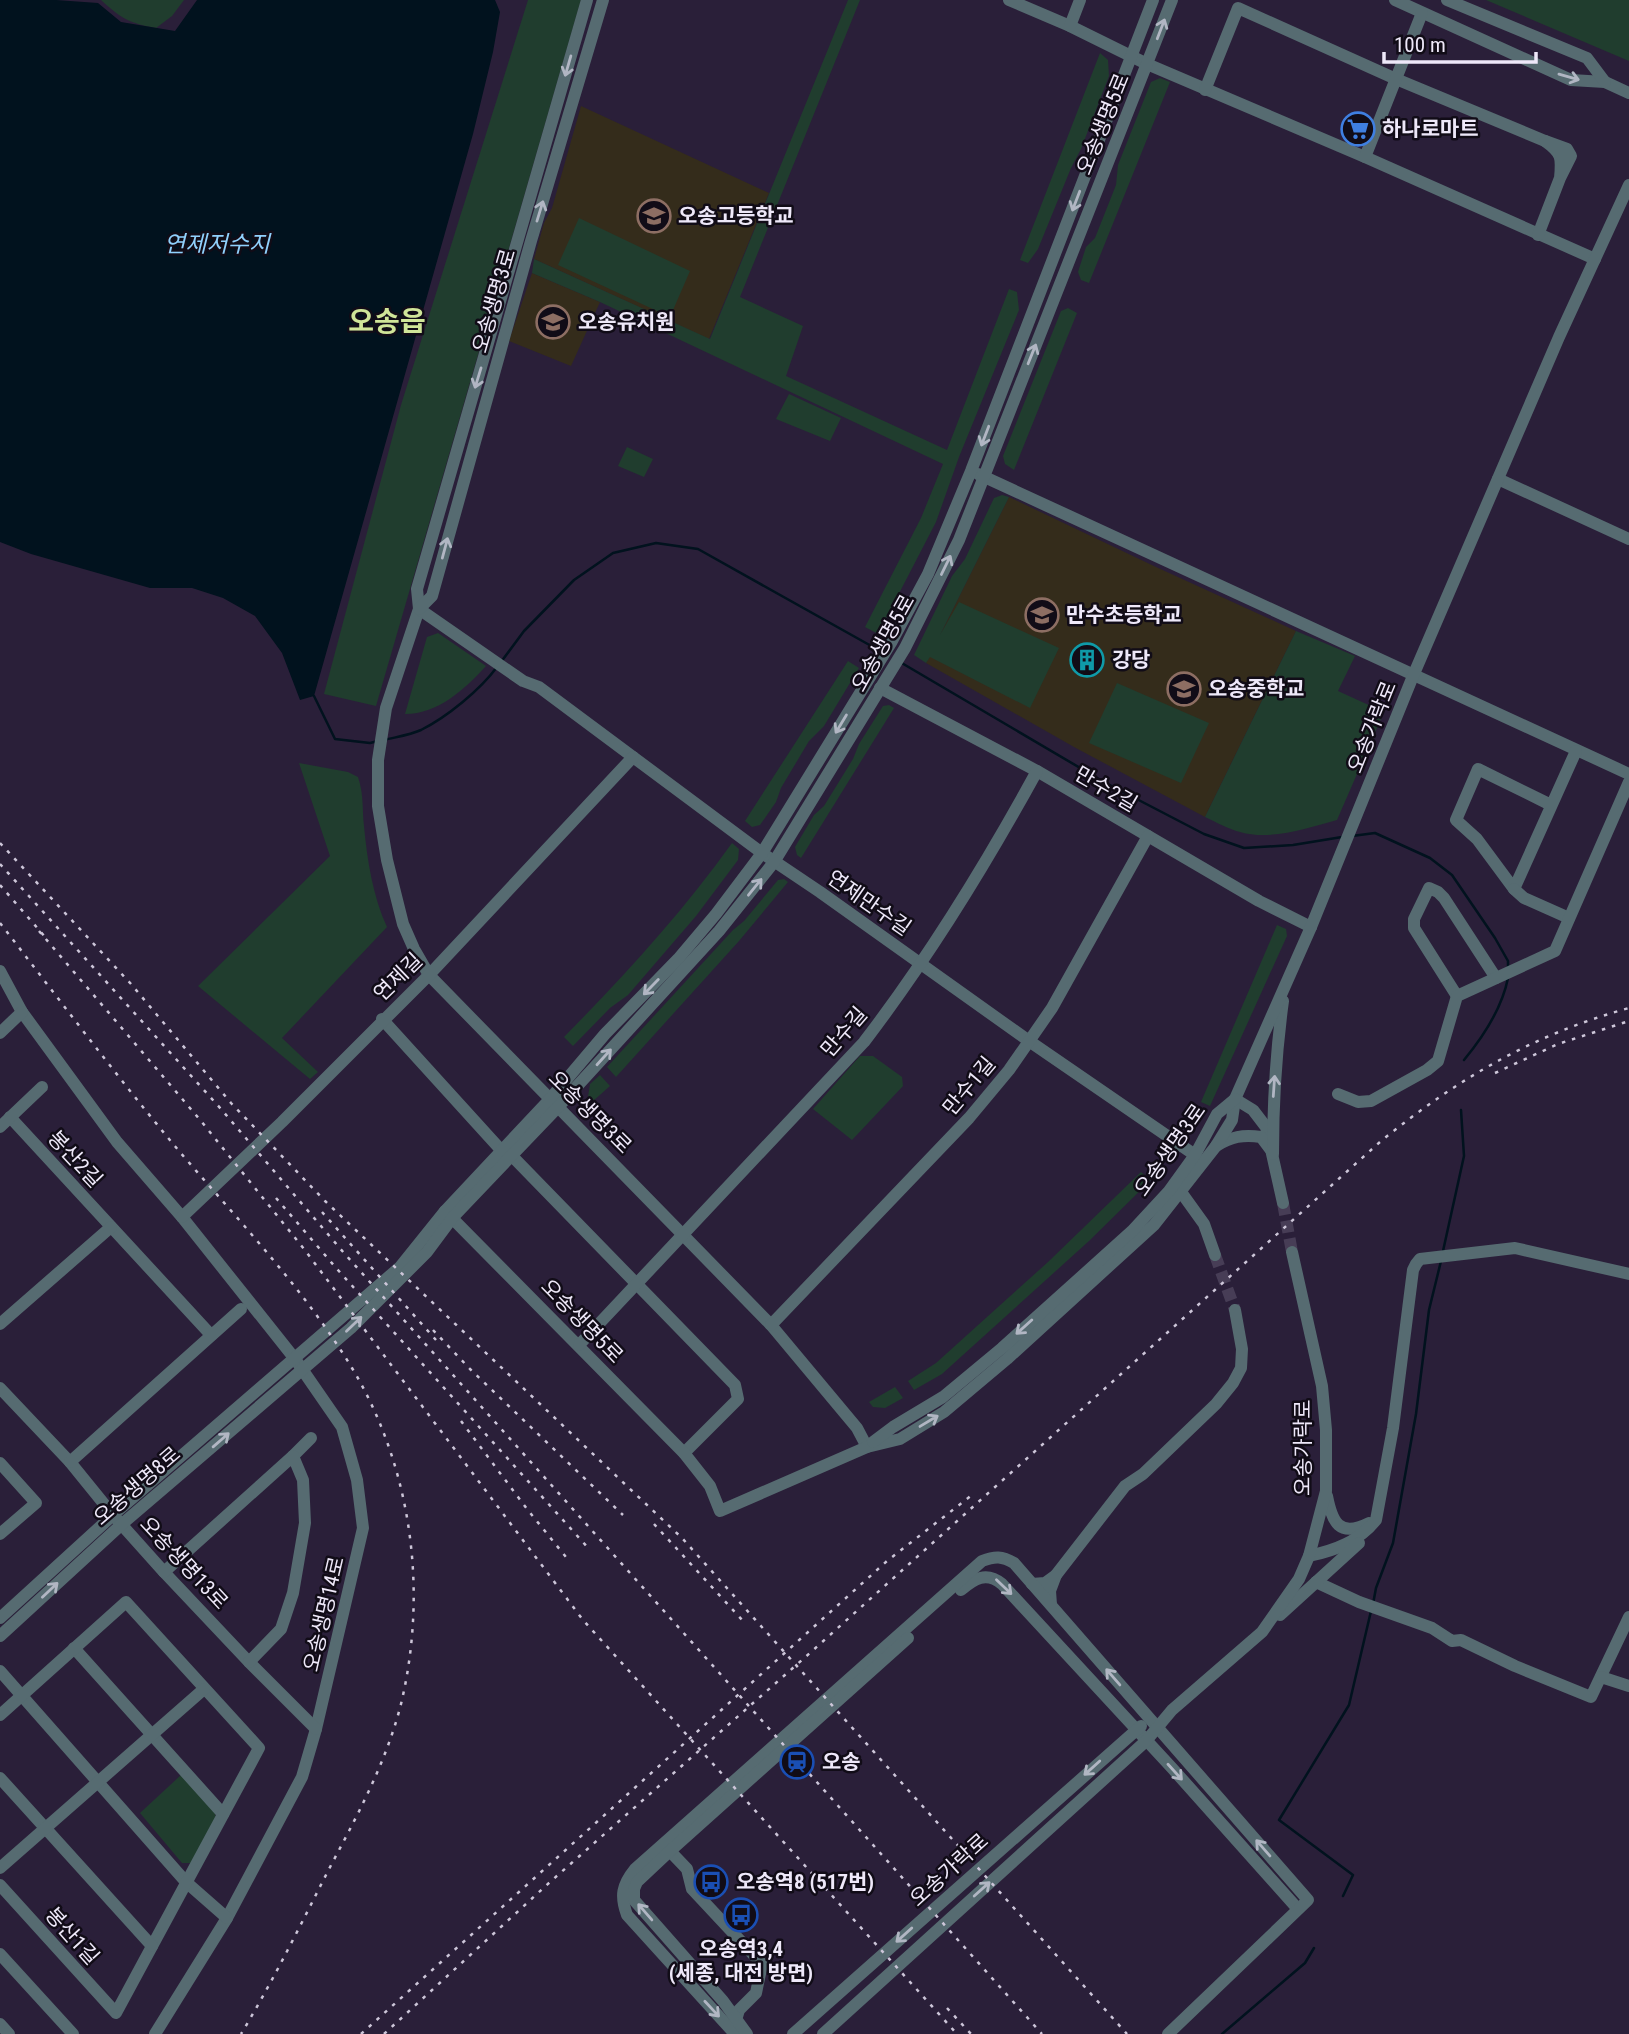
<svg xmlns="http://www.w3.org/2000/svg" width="1629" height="2034" font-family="'Roboto Condensed','Noto Sans KR',sans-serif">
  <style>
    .education { fill: #342c1b }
    .green { fill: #203d2e }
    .water { fill: #01121e }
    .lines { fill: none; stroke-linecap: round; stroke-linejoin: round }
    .stream { stroke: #01121e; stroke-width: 2.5 }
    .minor-tunnel { stroke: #473d56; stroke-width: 12; stroke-dasharray: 12 6; stroke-linecap: butt }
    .minor { stroke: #566b71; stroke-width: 12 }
    .rail { stroke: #cdc6d9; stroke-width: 2.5; stroke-dasharray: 3.5 7; stroke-linecap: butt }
    .oneway { stroke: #b1b6c3 }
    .labels { text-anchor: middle; stroke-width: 5; stroke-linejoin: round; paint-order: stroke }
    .street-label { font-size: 21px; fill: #eee8f9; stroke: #110c17 }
    .poi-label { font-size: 21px; font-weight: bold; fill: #eee8f9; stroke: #110c17; text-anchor: start }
    .water-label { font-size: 23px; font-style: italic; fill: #90d1fd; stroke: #110c17 }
    .district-label { font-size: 28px; font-weight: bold; fill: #d0e599; stroke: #110c17 }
  </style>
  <rect width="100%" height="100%" fill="#2a1f39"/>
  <g class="education">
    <polygon points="581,106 769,193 709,339 534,259 544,223 552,208"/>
    <polygon points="532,273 600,302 571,366 509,341"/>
    <polygon points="1009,497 1156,567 1296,631 1205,817 1074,747 926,663"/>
  </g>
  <g class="green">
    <path d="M101,0H184L172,16L156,28C129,23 122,19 101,0Z"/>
    <polygon points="528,0 581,0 376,706 324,694 401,405"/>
    <polygon points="848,0 860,0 740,297 803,326 786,376 947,450 1009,289 1017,292 1019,310 959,457 936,522 878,634 865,627 921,518 943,464 600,302 532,273 534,259 710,339"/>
    <polygon points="1486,0 1629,0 1629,61"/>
    <polygon points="1100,53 1108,60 1109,76 1081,149 1071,168 1038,249 1028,263 1020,260"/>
    <polygon points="1160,78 1170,82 1089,283 1081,280 1078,272 1086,247 1095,238 1116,185 1118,165 1151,82"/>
    <polygon points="579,218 690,271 670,317 558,265"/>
    <polygon points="1068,308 1077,313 1014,470 1005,464 1003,456 1061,311"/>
    <polygon points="789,394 841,418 830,441 776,419"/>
    <polygon points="627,447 653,459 644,477 618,466"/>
    <polygon points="1002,495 1009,497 940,635 959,602 1059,648 1030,708 930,657 926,663 914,655 952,576 965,559 994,498"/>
    <path d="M1296,631L1355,656L1338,691L1384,712L1337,820C1307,828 1271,841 1240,832C1228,829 1216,822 1205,817Z"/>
    <path d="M438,633L486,666C465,689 438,714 405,714L427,637Z"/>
    <polygon points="848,661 859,668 824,726 809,741 781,788 776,802 760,825 752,827 745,821"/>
    <polygon points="1117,683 1209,723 1181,783 1089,743"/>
    <polygon points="889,705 894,708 801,858 797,855 795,847 814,815 824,806 853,759 859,744 883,706"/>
    <path d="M299,763L348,772L358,777C364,795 362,808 364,826C367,859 373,897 387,927L282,1038L318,1072L310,1079L198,986L330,856Z"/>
    <path d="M732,843L739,849L738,860L696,916L628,995L610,1008L573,1046L564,1037C624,976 682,913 732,843Z"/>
    <polygon points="784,879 788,882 739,941 616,1077 607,1067 733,930 744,921 778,880"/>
    <polygon points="1277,925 1286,929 1287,936 1210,1106 1201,1102"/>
    <polygon points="860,1056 873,1056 902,1077 903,1086 852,1140 813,1109"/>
    <polygon points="600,1075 610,1086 592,1102 588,1097 590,1084"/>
    <polygon points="1141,1172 1151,1180 1089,1241 942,1374 914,1390 908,1381 936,1363 1048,1262"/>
    <polygon points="895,1387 903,1398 885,1408 873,1407 869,1402"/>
    <polygon points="181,1775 215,1813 216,1818 194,1863 182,1863 140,1813"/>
  </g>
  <polygon class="water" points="0,0 56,0 98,3 121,22 175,31 197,0 495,0 500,12 493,52 473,134 314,696 300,700 282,653 255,616 223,598 192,588 150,588 31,554 0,542"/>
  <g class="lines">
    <g class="stream">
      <polyline points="501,662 524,631 574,580 613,553 656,543 698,549 882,652"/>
      <polyline points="900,662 1104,782 1204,834 1244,848 1293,845 1342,837"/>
      <polyline points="314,696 335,739 370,743 378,741"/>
      <path d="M384,740C396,737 410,735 421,730C447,717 480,690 497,667"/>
      <polyline points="1352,836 1375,833 1430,858 1452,875 1495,938 1508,961 1508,968"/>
      <path d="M1464,1060C1483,1037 1502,1008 1508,978"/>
      <polyline points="1443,1251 1464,1156 1461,1110"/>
      <polyline points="1373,1604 1376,1588 1393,1543 1416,1414 1429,1310 1441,1261"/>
      <polyline points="1343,1896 1353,1875 1279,1820 1349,1705 1371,1611"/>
      <polyline points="1222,2034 1305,1963 1314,1948"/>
    </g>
    <g class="minor-tunnel">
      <polyline points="1283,1203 1292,1252"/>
      <polyline points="1215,1255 1235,1310"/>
    </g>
    <g class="minor">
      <polyline points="587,0 417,589 419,609 386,708 378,760 378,806 387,860 403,924 414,949 429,975 771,1325 857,1428 867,1447"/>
      <polyline points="1009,0 1070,26 1147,64 1365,157 1595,259"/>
      <polyline points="1395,0 1571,80 1605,82 1629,93"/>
      <polyline points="1447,0 1587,58 1605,82"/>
      <polyline points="1070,26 1080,0"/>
      <polyline points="1205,90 1238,8 1396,79 1545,141"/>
      <polyline points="1365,157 1422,13"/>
      <path d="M1538,235L1560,178L1571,156L1567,149L1545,141C1562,153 1562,158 1560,178"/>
      <polyline points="978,474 1629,774"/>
      <polyline points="1498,479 1629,539"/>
      <polyline points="419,609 523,681 539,687 762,853 820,892 1029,1041 1195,1155"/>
      <polyline points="419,609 432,596 531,241 603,0"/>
      <polyline points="880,688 1037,771 1259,901 1311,927"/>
      <polyline points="1551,805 1478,769 1456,820 1477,839 1514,889 1576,751"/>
      <polyline points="1514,889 1524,898 1569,918"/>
      <polyline points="0,971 22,1012 117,1142 182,1217 295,1359 342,1427 357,1480 363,1528 316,1729 302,1777 227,1918 155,2034"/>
      <polyline points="1457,996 1414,928 1414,919 1429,888 1438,892 1444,898 1496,978"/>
      <polyline points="382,1019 501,1150"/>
      <polyline points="0,1033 22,1012"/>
      <polyline points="1338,1094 1358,1102 1371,1101 1427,1070 1438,1061 1457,996 1555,951 1629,782"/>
      <polyline points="1235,1099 1253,1110 1266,1127 1283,1203"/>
      <polyline points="10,1117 211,1335"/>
      <polyline points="0,1127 42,1087"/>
      <path d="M1216,1146C1231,1137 1243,1134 1261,1137L1270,1149"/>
      <path d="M1273,1154C1273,1102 1276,1052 1283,1001"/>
      <polyline points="511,1155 735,1385 738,1399 684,1453"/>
      <polyline points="1181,1192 1204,1224 1215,1255"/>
      <polyline points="445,1211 684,1453 710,1486 720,1511 867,1447 900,1439 944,1412 1007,1359 1154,1225 1216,1146 1232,1120 1235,1099 1311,927 1413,676 1559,337 1629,185"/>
      <polyline points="182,1217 282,1122 429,975 633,757"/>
      <polyline points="0,1324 111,1227"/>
      <polyline points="771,1325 969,1118 1009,1070 1052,1008 1148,836"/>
      <path d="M579,1345L864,1042C929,957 985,866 1037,771"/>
      <polyline points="0,1388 70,1462 113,1515 164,1572 249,1662 316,1729"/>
      <polyline points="873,1442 893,1427 943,1397 1002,1348 1132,1231 1169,1191 1195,1155 1217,1114 1235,1099"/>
      <polyline points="293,1456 311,1438"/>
      <polyline points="70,1462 241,1309"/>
      <polyline points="0,1463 36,1503 0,1534"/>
      <path d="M1327,1496C1332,1522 1339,1538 1369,1523"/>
      <path d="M1309,1556C1336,1550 1358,1542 1376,1520L1393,1428L1413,1270L1416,1264L1420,1259L1515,1248L1629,1274"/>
      <polyline points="164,1572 293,1456 303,1480 305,1523 293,1593 281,1629 249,1662"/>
      <polyline points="1056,1575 1125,1486 1143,1474 1216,1404 1233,1383 1241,1368 1242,1349 1235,1310"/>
      <polyline points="1316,1582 1359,1602 1432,1628 1452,1641 1461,1640 1515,1666 1591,1697 1629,1617"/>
      <polyline points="1032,1584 1045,1583 1056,1575 1050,1591 1051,1605"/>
      <path d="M961,1590C974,1579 986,1571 1002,1584L1172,1768L1297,1908"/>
      <polyline points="1280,1615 1359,1543"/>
      <polyline points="0,1618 113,1515 400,1267 445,1211 550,1099 605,1034 678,959 716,914 762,853 892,641 928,574 971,471 1153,0"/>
      <polyline points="0,1636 122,1524 351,1328 427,1252 453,1217 558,1107 719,931 774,862 905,648 959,540 1172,0"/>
      <polyline points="74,1648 223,1814"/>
      <polyline points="0,1671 186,1882 227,1918"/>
      <polyline points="1601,1677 1629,1686"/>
      <polyline points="0,1715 126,1602 259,1748 116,2013 0,1885"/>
      <polyline points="0,1778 152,1946"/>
      <polyline points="666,1847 687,1869 692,1889 762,1964 756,1993 739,2010 736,2020"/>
      <polyline points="0,1868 204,1689"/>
      <polyline points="0,1954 73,2034"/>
      <polyline points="0,2024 9,2034"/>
      <path d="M735,2034L627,1915C620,1896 622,1885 635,1869L982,1561C995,1556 1002,1556 1014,1563L1308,1900L1168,2034"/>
      <polyline points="747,2034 723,2001 634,1900 634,1889 637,1882 670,1851 908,1638"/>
      <polyline points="793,2034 1141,1726"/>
      <polyline points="823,2034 1146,1741 1172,1710 1262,1632 1299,1579 1309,1556 1326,1491 1326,1430 1322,1386 1292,1252"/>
    </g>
    <g class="rail">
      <polyline points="0,843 131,984 231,1103 325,1201 682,1538 1127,2034"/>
      <polyline points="0,864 221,1109 344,1253 1042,2034"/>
      <polyline points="0,885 46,938"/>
      <path d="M0,923C59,999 117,1077 179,1151C239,1221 304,1289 352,1368C412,1468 428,1591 401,1704C386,1763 357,1816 329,1869C301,1924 273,1981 241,2034"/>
      <polyline points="39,931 201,1121 304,1249 583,1620 957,2034"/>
      <polyline points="1495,1073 1558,1044 1629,1021"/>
      <polyline points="276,1198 337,1269 590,1550"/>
      <polyline points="322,1212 436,1340"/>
      <polyline points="433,1330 470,1369 623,1515"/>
      <polyline points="461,1421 527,1509 570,1562"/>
      <polyline points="654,1524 744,1622"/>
      <polyline points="947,2008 971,2034"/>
      <polyline points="361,2034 887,1561 972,1495"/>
      <path d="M384,2034L550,1882L811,1652L1381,1141C1459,1078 1532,1035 1629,1008"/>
    </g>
  </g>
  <defs><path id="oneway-shaft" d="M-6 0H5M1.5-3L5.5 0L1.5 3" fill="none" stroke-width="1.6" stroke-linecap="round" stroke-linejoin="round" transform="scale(1.75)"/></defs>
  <g class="oneway">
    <use href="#oneway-shaft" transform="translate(1161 29) rotate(-69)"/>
    <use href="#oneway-shaft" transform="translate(568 66) rotate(106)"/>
    <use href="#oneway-shaft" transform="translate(1569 77) rotate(16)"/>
    <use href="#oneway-shaft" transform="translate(1076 201) rotate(111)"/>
    <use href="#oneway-shaft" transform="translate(540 211) rotate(-73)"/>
    <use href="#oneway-shaft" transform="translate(1032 354) rotate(-68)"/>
    <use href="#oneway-shaft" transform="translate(478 378) rotate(107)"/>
    <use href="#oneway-shaft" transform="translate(985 436) rotate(111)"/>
    <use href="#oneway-shaft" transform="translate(445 548) rotate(-75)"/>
    <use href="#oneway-shaft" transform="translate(946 565) rotate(-64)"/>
    <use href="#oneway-shaft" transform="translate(841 724) rotate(121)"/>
    <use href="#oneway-shaft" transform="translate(755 887) rotate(-51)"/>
    <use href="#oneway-shaft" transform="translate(651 987) rotate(134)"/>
    <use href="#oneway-shaft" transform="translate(604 1057) rotate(-48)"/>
    <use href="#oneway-shaft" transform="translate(1274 1086) rotate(-86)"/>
    <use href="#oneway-shaft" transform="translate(354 1324) rotate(-44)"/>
    <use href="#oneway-shaft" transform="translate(1024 1327) rotate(138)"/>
    <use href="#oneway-shaft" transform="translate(929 1421) rotate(-31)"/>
    <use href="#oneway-shaft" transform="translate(221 1440) rotate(-41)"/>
    <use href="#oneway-shaft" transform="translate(1004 1587) rotate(44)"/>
    <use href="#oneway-shaft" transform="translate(50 1590) rotate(-43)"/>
    <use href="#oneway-shaft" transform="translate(1113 1677) rotate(-131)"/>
    <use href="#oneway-shaft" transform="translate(1092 1768) rotate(138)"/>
    <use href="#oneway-shaft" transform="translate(1175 1772) rotate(48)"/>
    <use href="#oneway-shaft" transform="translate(1263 1848) rotate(-131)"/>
    <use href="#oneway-shaft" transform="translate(982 1889) rotate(-42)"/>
    <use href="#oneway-shaft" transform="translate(645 1912) rotate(-131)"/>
    <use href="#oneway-shaft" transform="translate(904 1935) rotate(138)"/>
    <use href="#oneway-shaft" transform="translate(712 2009) rotate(47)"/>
  </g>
  <defs>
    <symbol id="supermarket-ring" viewBox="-11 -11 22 22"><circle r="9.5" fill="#110c17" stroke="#3f7fe0" stroke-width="1.5"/><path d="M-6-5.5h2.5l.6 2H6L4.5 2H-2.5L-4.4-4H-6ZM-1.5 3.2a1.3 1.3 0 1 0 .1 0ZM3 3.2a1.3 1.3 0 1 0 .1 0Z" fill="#3f7fe0"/></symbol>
    <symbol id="school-ring" viewBox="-11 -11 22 22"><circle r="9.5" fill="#110c17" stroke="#8d6e63" stroke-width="1.5"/><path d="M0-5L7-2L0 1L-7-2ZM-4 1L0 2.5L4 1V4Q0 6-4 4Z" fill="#8d6e63"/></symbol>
    <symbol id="building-ring" viewBox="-11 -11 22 22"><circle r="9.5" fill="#110c17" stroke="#0f9aa8" stroke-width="1.5"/><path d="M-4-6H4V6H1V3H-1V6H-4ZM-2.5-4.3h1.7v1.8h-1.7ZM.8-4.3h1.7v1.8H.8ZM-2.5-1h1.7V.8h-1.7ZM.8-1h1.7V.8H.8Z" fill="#0f9aa8"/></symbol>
    <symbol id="station-ring" viewBox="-11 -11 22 22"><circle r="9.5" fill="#110c17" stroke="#1a4fb4" stroke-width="1.5"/><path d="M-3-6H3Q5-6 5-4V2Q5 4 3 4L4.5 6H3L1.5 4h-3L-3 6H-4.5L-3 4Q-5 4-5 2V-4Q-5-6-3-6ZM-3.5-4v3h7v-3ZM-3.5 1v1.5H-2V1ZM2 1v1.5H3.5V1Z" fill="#1a4fb4"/></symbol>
    <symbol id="bus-ring" viewBox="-11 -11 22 22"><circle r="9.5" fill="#110c17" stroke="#1a4fb4" stroke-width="1.5"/><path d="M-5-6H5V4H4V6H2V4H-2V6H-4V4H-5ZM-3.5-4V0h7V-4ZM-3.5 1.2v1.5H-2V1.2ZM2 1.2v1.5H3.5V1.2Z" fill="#1a4fb4"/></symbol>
  </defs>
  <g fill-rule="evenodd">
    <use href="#supermarket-ring" x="1339" y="110" width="38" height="38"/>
    <use href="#school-ring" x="635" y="197" width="38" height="38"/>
    <use href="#school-ring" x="534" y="303" width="38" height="38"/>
    <use href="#school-ring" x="1023" y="596" width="38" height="38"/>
    <use href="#building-ring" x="1068" y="641" width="38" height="38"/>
    <use href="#school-ring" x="1165" y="670" width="38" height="38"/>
    <use href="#station-ring" x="778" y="1743" width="38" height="38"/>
    <use href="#bus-ring" x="692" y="1863" width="38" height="38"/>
    <use href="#bus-ring" x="722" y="1896" width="38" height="38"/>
  </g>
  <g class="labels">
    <g class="street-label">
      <text transform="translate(1103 124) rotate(-68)" y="7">오송생명5로</text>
      <text transform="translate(494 301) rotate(-74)" y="7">오송생명3로</text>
      <text transform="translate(883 643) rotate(-61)" y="7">오송생명5로</text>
      <text transform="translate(1372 727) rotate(-68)" y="7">오송가락로</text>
      <text transform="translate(1106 789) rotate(30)" y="7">만수2길</text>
      <text transform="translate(869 903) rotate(35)" y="7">연제만수길</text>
      <text transform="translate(398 977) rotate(-44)" y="7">연제길</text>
      <text transform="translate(844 1032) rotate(-49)" y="7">만수길</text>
      <text transform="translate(969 1086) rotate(-50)" y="7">만수1길</text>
      <text transform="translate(590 1112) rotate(45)" y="7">오송생명3로</text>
      <text transform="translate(1170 1150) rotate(-55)" y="7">오송생명3로</text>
      <text transform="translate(75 1159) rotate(47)" y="7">봉산2길</text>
      <text transform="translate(582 1321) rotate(46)" y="7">오송생명5로</text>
      <text transform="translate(1303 1448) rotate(-90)" y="7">오송가락로</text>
      <text transform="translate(137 1486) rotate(-41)" y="7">오송생명8로</text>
      <text transform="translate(184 1563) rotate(47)" y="7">오송생명13로</text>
      <text transform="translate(324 1614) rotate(-77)" y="7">오송생명14로</text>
      <text transform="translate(949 1870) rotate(-42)" y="7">오송가락로</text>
      <text transform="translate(72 1936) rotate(48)" y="7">봉산1길</text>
    </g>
    <g class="poi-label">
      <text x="1382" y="136">하나로마트</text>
      <text x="678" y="223">오송고등학교</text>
      <text x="578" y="329">오송유치원</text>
      <text x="1066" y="622">만수초등학교</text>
      <text x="1112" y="667">강당</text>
      <text x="1208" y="696">오송중학교</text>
      <text x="822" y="1769">오송</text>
      <text x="736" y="1889">오송역8 (517번)</text>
      <text x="741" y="1956" text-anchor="middle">오송역3,4<tspan x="741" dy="24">(세종, 대전 방면)</tspan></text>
    </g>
    <g class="water-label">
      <text x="217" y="252">연제저수지</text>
    </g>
    <g class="district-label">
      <text x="387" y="331">오송읍</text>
    </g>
  </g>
  <path d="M1384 52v10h152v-10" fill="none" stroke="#eee8f9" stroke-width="3.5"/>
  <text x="1394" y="52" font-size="21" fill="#eee8f9" stroke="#110c17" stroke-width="5" paint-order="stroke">100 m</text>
</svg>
